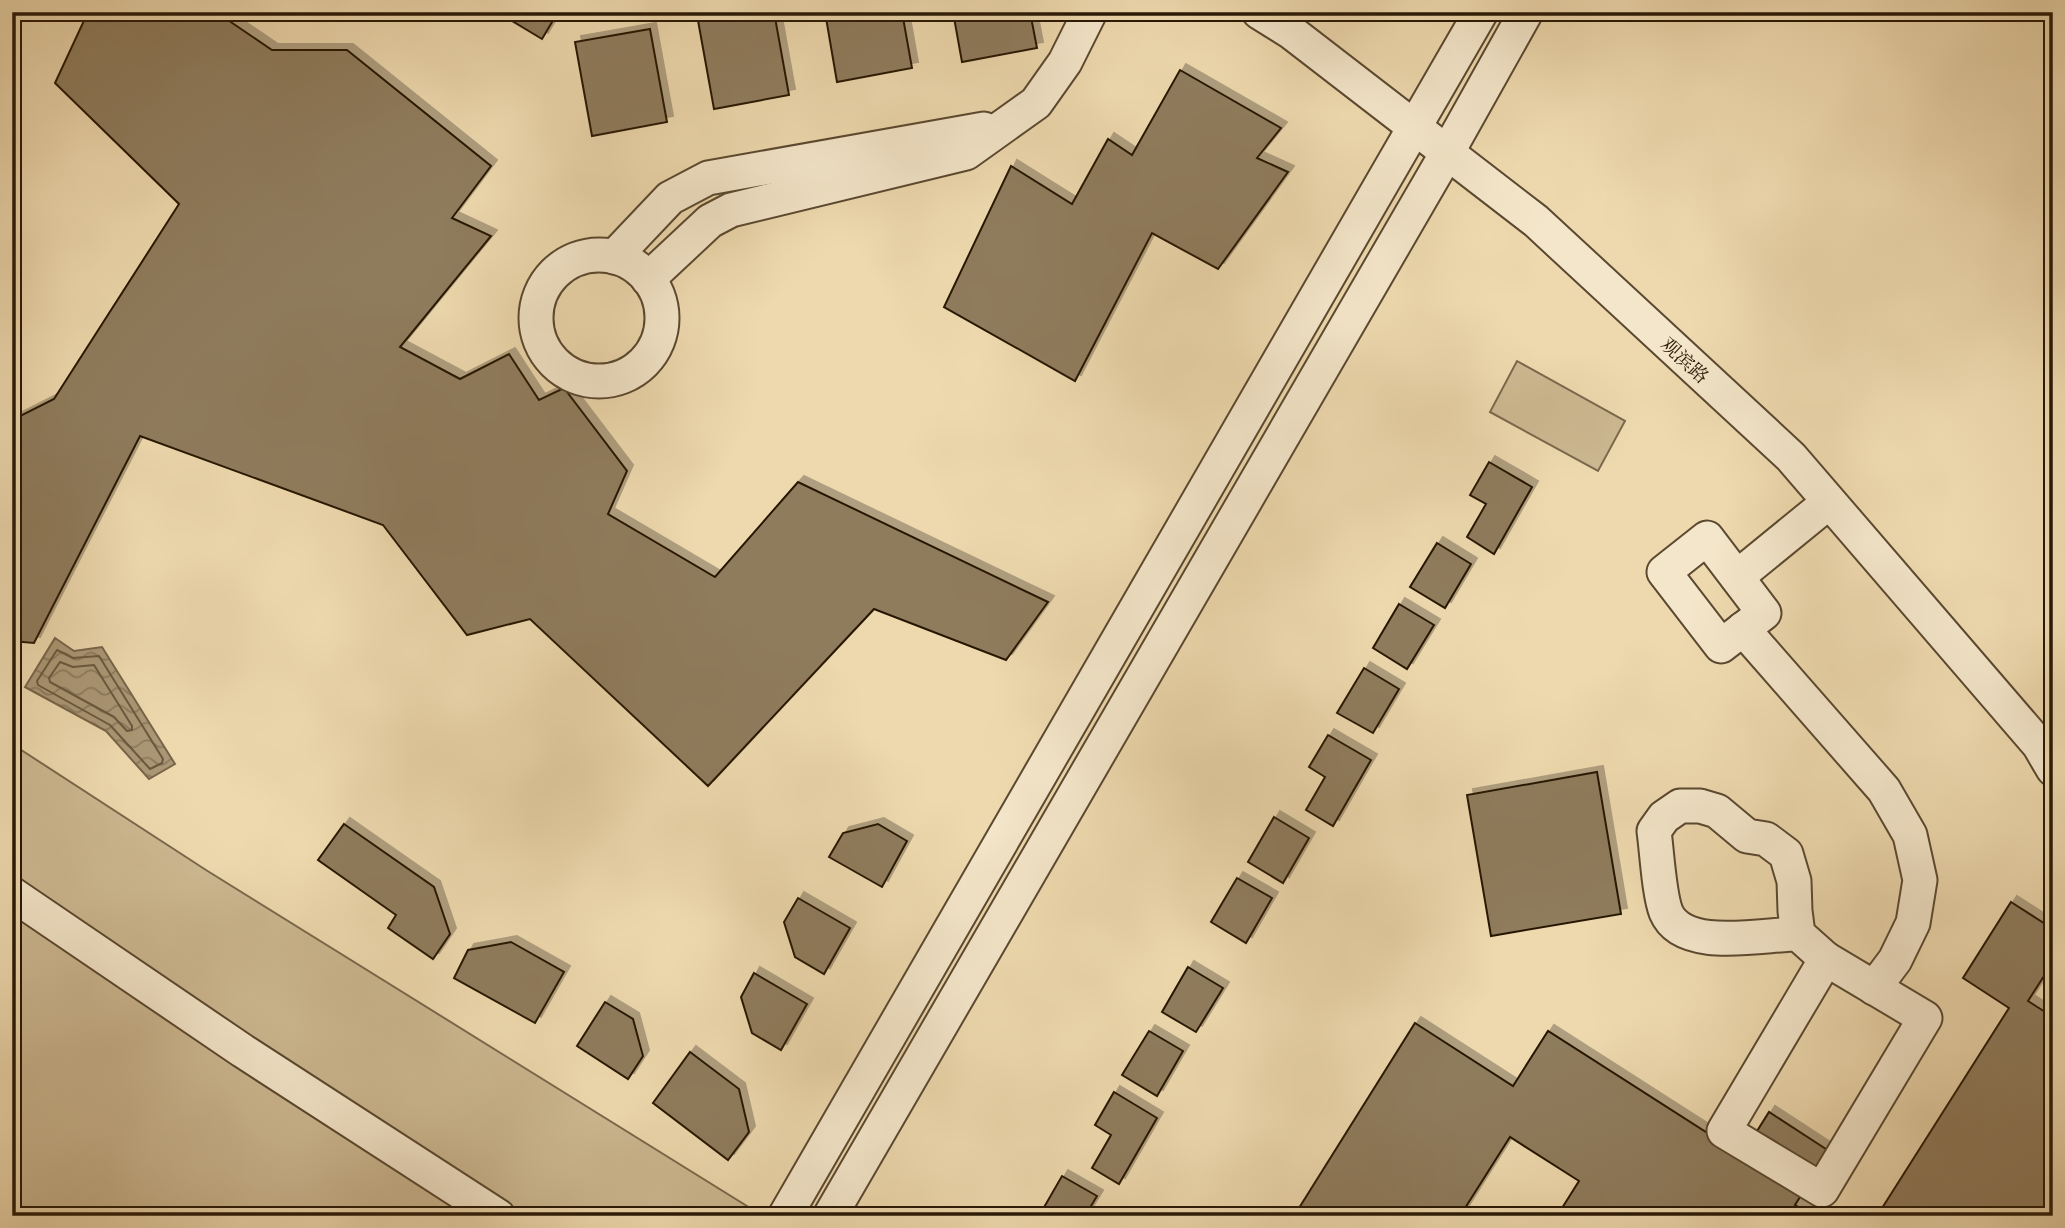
<svg xmlns="http://www.w3.org/2000/svg" width="2065" height="1228" font-family="Vollkorn,'Noto Serif SC',serif">
  <style>
    .park { fill: #ccb891; stroke: #7a684c; stroke-width: 2 }
    .water { fill: url(#water-waves); stroke: #776449; stroke-width: 2 }
    .lines { fill: none; stroke-linecap: round; stroke-linejoin: round }
    .shore { stroke: #6a583e; stroke-width: 2 }
    .building { fill: #8f7c5d; stroke: #281806; stroke-width: 2; filter: url(#shadow) }
    .minor-casing { stroke: #5a4830; stroke-width: 37 }
    .minor { stroke: #f4e6ca; stroke-width: 33 }
    .labels { text-anchor: middle; stroke-width: 6; stroke-linejoin: round; paint-order: stroke }
    .street-label { font-size: 19px; fill: #281806; stroke: #f4e6ca }
  </style>
  <defs>
    <pattern id="water-waves" width="16" height="10" patternUnits="userSpaceOnUse" patternTransform="scale(1.75)"><rect width="16" height="10" fill="#ab9775"/><path d="M0 5q4-4 8 0t8 0" fill="none" stroke="#8b7a5e"/></pattern>
    <filter id="shadow"><feDropShadow dx="6" dy="-6" stdDeviation="0" flood-color="#0004"/></filter>
  </defs>
  <rect width="100%" height="100%" fill="#eed9ae"/>
  <filter id="stains"><feTurbulence type="fractalNoise" baseFrequency=".00286" numOctaves="4"/><feColorMatrix values="0 0 0 0 .2 0 0 0 0 .09 0 0 0 0 .02 0 0 0 .5 -.17"/></filter>
  <radialGradient id="worn" r=".72"><stop offset=".6" stop-color="#630" stop-opacity="0"/><stop offset="1" stop-color="#630" stop-opacity=".3"/></radialGradient>
  <g class="park">
    <polygon points="1517,361 1625,421 1598,471 1490,412"/>
    <polygon points="12,744 206,870 763,1216 12,1216"/>
  </g>
  <polygon class="water" points="55,638 74,651 102,647 175,764 149,779 106,731 25,687"/>
  <g class="lines">
    <g class="shore">
      <polygon points="57,650 73,658 99,656 163,759 162,763 150,769 110,725 38,685 37,681"/>
      <polygon points="60,662 73,667 94,665 132,726 132,730 127,731 114,717 50,682 49,678"/>
    </g>
  </g>
  <g class="building">
    <polygon points="88,12 216,12 272,50 347,50 491,166 452,218 491,236 400,347 460,379 509,354 539,400 564,388 627,471 608,514 715,577 798,482 1048,602 1006,660 874,609 708,786 530,619 467,635 383,525 140,436 34,643 12,641 12,420 54,399 179,204 55,83"/>
    <polygon points="497,12 558,12 542,39"/>
    <polygon points="713,12 774,12 789,95 714,109 697,15"/>
    <polygon points="825,12 902,12 912,68 837,82"/>
    <polygon points="953,12 1030,12 1037,48 962,62"/>
    <polygon points="650,29 667,122 592,136 575,42"/>
    <polygon points="1180,70 1281,128 1257,158 1288,172 1218,269 1152,233 1075,381 944,307 1011,166 1072,204 1108,139 1132,155"/>
    <polygon points="1489,462 1532,487 1494,554 1467,537 1486,504 1470,495"/>
    <polygon points="1437,543 1471,564 1445,608 1410,587"/>
    <polygon points="1399,604 1434,625 1407,669 1373,648"/>
    <polygon points="1364,668 1399,689 1373,733 1337,713"/>
    <polygon points="1328,735 1371,760 1333,826 1306,810 1325,777 1309,767"/>
    <polygon points="1597,772 1621,914 1491,936 1467,795"/>
    <polygon points="1274,817 1309,838 1283,883 1248,862"/>
    <polygon points="344,824 434,887 450,934 433,959 388,928 396,915 318,860"/>
    <polygon points="878,824 907,841 882,887 829,857 843,833"/>
    <polygon points="1237,878 1272,898 1246,943 1211,922"/>
    <polygon points="798,898 850,928 824,974 795,957 784,922"/>
    <polygon points="2011,902 2053,929 2053,962 2028,1001 2053,1017 2053,1216 1877,1216 2009,1008 1963,978"/>
    <polygon points="511,942 564,972 535,1023 454,978 468,950"/>
    <polygon points="1188,967 1223,988 1196,1032 1162,1012"/>
    <polygon points="754,973 807,1004 781,1050 752,1033 741,997"/>
    <polygon points="605,1002 633,1019 643,1056 628,1079 577,1046"/>
    <polygon points="1415,1023 1513,1086 1548,1031 1742,1155 1769,1112 1829,1151 1795,1205 1813,1216 1557,1216 1579,1181 1510,1137 1460,1216 1294,1216"/>
    <polygon points="1149,1031 1183,1051 1157,1096 1122,1075"/>
    <polygon points="690,1052 739,1089 749,1132 728,1160 653,1103"/>
    <polygon points="1114,1092 1157,1118 1119,1184 1092,1168 1111,1135 1095,1125"/>
    <polygon points="1062,1176 1097,1196 1085,1216 1039,1216"/>
  </g>
  <g class="lines">
    <defs>
      <g id="minor">
        <polyline points="1259,12 1291,32 1536,221 1791,457 2039,745 2053,769"/>
        <circle cx="599" cy="318" r="63"/>
        <polyline points="614,257 670,198 708,178 984,129"/>
        <polyline points="648,279 710,221 731,210 966,153 1036,103 1065,62 1090,12"/>
        <polygon points="1707,538 1764,613 1721,646 1664,572"/>
        <polyline points="1737,577 1829,502"/>
        <polyline points="1743,629 1884,790 1910,835 1920,880 1913,923 1895,960 1874,988"/>
        <polyline points="12,894 243,1051 498,1216"/>
        <path d="M1798,934C1763,934 1683,953 1666,912C1659,894 1657,853 1654,831L1664,817L1680,806H1700L1717,811L1747,836L1766,839L1786,854L1794,881L1795,911L1798,934L1826,959"/>
        <polygon points="1826,959 1925,1018 1822,1190 1724,1131"/>
        <polyline points="785,1216 1481,12"/>
        <polyline points="830,1216 1447,153 1526,12"/>
      </g>
    </defs>
    <use href="#minor" class="minor-casing"/>
    <use href="#minor" class="minor"/>
  </g>
  <g class="labels">
    <g class="street-label">
      <text transform="translate(1685 360) rotate(43)" y="7">观滨路</text>
    </g>
  </g>
  <rect width="2065" height="1228" fill="none" stroke="#eed9ae" stroke-width="42"/>
  <rect x="14" y="14" width="2037" height="1200" fill="none" stroke="#281806" stroke-width="3.5"/>
  <rect x="21" y="21" width="2023" height="1186" fill="none" stroke="#281806" stroke-width="2"/>
  <rect width="100%" height="100%" filter="url(#stains)"/>
  <rect width="100%" height="100%" fill="url(#worn)"/>
</svg>
